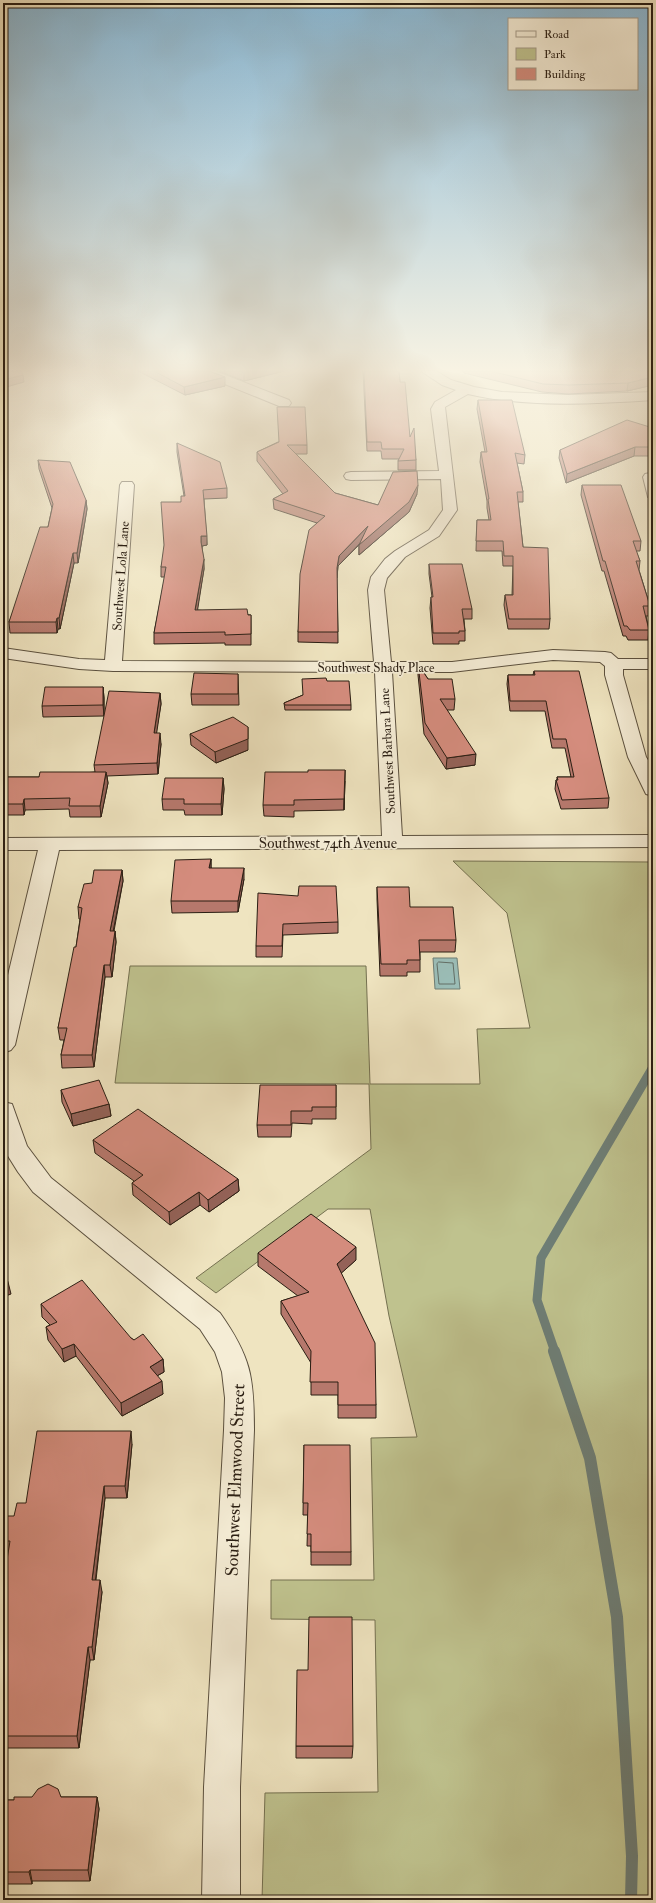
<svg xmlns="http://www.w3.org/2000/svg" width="656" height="1903" font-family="'IM FELL Double Pica',serif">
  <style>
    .green { fill: #bfc28e; stroke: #747050 }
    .water { fill: #9bbeb8; stroke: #6e7e76 }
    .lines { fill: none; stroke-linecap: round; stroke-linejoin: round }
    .shore { stroke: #626e66; stroke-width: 1 }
    .stream-far1 { stroke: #6e7e76; stroke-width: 9 }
    .stream { stroke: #6e7e76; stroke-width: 12 }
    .street-casing { stroke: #5b503e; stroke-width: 2 }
    .street { fill: #f5edd6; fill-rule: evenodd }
    .wall { fill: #b6786c; stroke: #2a1e13 }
    .shaded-wall { fill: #946258; stroke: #2a1e13 }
    .building { fill: #d48c7d; stroke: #2a1e13 }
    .labels { text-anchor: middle; stroke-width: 3.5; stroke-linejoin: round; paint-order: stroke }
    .far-street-label { font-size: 13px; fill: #2a1e13; stroke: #f5edd6 }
    .street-label { font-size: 15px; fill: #2a1e13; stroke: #f5edd6 }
    .near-street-label { font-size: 18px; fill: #2a1e13; stroke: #f5edd6 }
  </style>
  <rect width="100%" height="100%" fill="#efe4c0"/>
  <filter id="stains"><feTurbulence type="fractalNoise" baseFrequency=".005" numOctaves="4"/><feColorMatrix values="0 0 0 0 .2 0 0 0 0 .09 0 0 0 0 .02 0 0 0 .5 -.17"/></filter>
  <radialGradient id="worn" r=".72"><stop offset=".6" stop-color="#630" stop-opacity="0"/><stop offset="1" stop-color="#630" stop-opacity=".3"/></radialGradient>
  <polygon class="green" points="453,861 653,862 653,1900 262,1900 265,1793 378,1792 375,1620 271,1619 271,1580 374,1580 371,1438 417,1437 389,1316 370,1209 328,1209 216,1293 196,1278 371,1149 369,1084 115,1083 130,966 366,966 370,1084 480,1084 477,1029 530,1028 507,913"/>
  <polygon class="water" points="433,958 457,958 460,989 435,989"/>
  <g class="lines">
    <polygon class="shore" points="439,962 453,963 455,984 439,984 437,964"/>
    <polyline class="stream-far1" points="555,1352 537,1300 541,1258 653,1067"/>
    <polyline class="stream" points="554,1351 590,1458 617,1617 632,1856 631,1900"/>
    <defs>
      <g id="street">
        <polygon points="198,371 215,371 289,400 291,403 289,406 279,406 200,374"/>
        <path d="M421,371H436L451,380L474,387L502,392L568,395L653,392V400C592,404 528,408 468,394L445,407L457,510L439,536L405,557L387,578L384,590L391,662H452L553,650L605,652L611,653L618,659H653V669H623V675L646,757L653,768V796L646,794L628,757L605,675V666L600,662L553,660L452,672H392L402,836L653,835V847L59,850L15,1045L11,1050L3,1053V996L38,850H3V838L382,836L375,672L113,671L79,669L3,658V648L79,659L105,660L120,485L122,482H132L134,485L122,661L374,662L368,590L371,577L385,559L395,551L429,530L443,510L441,479L351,480L346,479L344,476L346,473L351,472L439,471L431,409L435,402L456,390L442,385Z"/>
        <polygon points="650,473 653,473 653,498 648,497 643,477 645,474"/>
        <path d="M3,1102L12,1104L27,1146L51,1178L220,1313C251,1357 254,1377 254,1430L240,1787V1900H202L204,1787L224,1430L225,1398L222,1372L215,1352L200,1329L33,1192L18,1172L3,1148Z"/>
      </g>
    </defs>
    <use href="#street" class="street-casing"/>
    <use href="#street" class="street"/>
  </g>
  <g class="wall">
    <polygon points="138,371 209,371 225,386 185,395"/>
    <polygon points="219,371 284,371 244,381"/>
    <polygon points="363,371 399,371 400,382 410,437 416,460 416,470 398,470 398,461 399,459 382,459 381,451 367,451"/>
    <polygon points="462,371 653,371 653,385 627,391 568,394 542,392 464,373"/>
    <polygon points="478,400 525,455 524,464 517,463 523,492 523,502 518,502 523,547 550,619 549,629 508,629 504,605 505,595 512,595 513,566 503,566 502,551 476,551 477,520 489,520 487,508 487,501 480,462 481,452 485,452 477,409"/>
    <polygon points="653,428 653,456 634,456 566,483 559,458 560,450"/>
    <polygon points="278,442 307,445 307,454 296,454 335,493 378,505 417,494 409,512 359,555 359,545 338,566 337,576 338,643 298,642 298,632 317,523 274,509 273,499 283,494 257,461 257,452"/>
    <polygon points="177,443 227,488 227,498 204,499 207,545 202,546 204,569 197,610 251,615 251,645 225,645 225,643 154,644 154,633 165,577 161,577 161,567 181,502 184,496 177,452"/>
    <polygon points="38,460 86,500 87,509 78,563 74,563 60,629 58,629 57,633 10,633 9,622 48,527 52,508 39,469"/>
    <polygon points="582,485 641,541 640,551 636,551 640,561 639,570 650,606 649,616 646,616 649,630 648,640 628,640 626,636 623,636 604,571 602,571 581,495"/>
    <polygon points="429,564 472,609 472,619 464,619 465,631 465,641 459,641 459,644 433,644 430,608 431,597 432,597 429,574"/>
    <polygon points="418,664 428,679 455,699 454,710 447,710 475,765 446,769 424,734 418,675"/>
    <polygon points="534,671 609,798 608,808 561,809 555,789 556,780 557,780 557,777 571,777 565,748 552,748 545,711 510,711 507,684 508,675 533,675"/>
    <polygon points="238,674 239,705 192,705 191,694"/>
    <polygon points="327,681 351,705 351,710 285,710 284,703 303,695"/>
    <polygon points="103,687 104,698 104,716 43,717 42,706"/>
    <polygon points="160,693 161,704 156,733 161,744 158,774 107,776 108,783 101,817 70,817 69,809 25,810 24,815 3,815 3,777 39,777 95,772 94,765"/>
    <polygon points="190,734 248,750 216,763 191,745"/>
    <polygon points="308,772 345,781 344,810 294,811 294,817 264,816 263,805"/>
    <polygon points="223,778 224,789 222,815 185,815 184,810 163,810 162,799"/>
    <polygon points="211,859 211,868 244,879 238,912 172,913 171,901"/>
    <polygon points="122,870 123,881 114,931 115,931 116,942 112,977 105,977 94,1067 62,1068 61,1055 64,1040 60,1040 58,1028 76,947 80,919 79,919 78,907 92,883"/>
    <polygon points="377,887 410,907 456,940 455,952 420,952 420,972 407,972 407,976 380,976 377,899"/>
    <polygon points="298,896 338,922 338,933 283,935 282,957 256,957 256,946"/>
    <polygon points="336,1085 336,1119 312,1119 312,1124 292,1123 291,1137 258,1137 257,1125"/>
    <polygon points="61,1090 109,1104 111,1116 73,1126 62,1102"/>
    <polygon points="93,1140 238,1179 239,1191 209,1212 200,1205 170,1225 133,1195 132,1183 134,1181 95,1153"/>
    <polygon points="258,1253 356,1260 341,1273 376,1405 376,1418 338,1418 338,1395 311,1395 311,1363 281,1314 281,1301 298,1296 258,1266"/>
    <polygon points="41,1304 131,1338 163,1359 164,1372 157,1376 163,1394 122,1416 76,1356 64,1362 48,1340 46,1327 50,1325 42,1317"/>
    <polygon points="132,1444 127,1498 105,1498 96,1580 102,1592 94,1660 90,1660 79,1748 3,1748 3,1579 4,1579 8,1554 5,1554 3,1544 3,1538 14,1516 26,1503"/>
    <polygon points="304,1445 351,1552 351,1565 311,1565 311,1546 307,1546 308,1515 303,1515"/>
    <polygon points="296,1746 353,1746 352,1758 296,1758"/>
    <polygon points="61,1797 97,1797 99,1809 90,1881 32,1881 32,1884 3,1884 3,1800 14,1800"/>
  </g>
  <g class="shaded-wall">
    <polygon points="251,371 284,371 244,381 244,373"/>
    <polygon points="23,375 24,382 3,388 3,380"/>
    <polygon points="225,377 225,386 185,395 184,387"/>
    <polygon points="653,377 653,385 627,391 628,383"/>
    <polygon points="635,447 634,456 566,483 567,474"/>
    <polygon points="418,485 417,494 409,512 359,555 359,545"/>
    <polygon points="86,500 87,509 78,563 77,553"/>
    <polygon points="368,526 367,536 338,566 337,578 337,568 339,556"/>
    <polygon points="201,536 207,536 207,545 202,546 201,552"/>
    <polygon points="73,553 74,563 60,629 59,618"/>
    <polygon points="204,559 204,569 196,620 195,610"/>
    <polygon points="57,618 58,629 57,633 56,622"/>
    <polygon points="103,687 104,698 104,716 103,705"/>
    <polygon points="160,693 161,704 155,744 154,733"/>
    <polygon points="248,727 248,750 216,763 215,752"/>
    <polygon points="160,733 161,744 158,774 157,763"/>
    <polygon points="476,754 475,765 446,769 447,758"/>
    <polygon points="345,770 345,781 344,810 344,799"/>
    <polygon points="106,772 108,783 101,817 100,806"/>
    <polygon points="223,778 224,789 222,815 221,804"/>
    <polygon points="24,799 25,810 24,815 23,804"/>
    <polygon points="211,859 211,870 209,868"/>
    <polygon points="244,868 244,879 238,912 238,901"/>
    <polygon points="122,870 123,881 111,942 110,931"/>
    <polygon points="115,931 116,942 112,977 110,965"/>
    <polygon points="104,965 105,977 94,1067 92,1055"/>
    <polygon points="109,1104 111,1116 73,1126 71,1114"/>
    <polygon points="238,1179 239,1191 209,1212 208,1200"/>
    <polygon points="199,1192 200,1205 170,1225 169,1212"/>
    <polygon points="356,1247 356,1260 337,1277 337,1264"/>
    <polygon points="8,1282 11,1294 3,1297 3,1283"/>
    <polygon points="74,1344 76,1356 64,1362 62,1349"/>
    <polygon points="163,1359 164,1372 151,1379 150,1367"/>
    <polygon points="162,1381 163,1394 122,1416 121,1403"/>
    <polygon points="131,1431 132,1444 127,1498 125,1486"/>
    <polygon points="104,1486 105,1498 94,1592 92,1580"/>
    <polygon points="100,1580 102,1592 94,1660 92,1647"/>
    <polygon points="88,1647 90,1660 79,1748 77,1736"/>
    <polygon points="97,1797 99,1809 90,1881 88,1870"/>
    <polygon points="30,1870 32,1881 32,1884 29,1872"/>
  </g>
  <g class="building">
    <polygon points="3,371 21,371 23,375 3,380"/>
    <polygon points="154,371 209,371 225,377 184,387"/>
    <polygon points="240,371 251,371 244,373"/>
    <polygon points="364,371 399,371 400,382 405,382 410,437 414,428 416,460 398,461 404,449 382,449 381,442 367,442"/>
    <polygon points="490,371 653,371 653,377 628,383 569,385 543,384"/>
    <polygon points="478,400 512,400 525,455 515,453 523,492 517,492 523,547 548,548 550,619 509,619 505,595 513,595 513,556 504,556 503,541 476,541 477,520 491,520 488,499 489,499 481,452 487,452"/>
    <polygon points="277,407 305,407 307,445 287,445 335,493 378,505 393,472 417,471 418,485 409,502 359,545 368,526 339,556 337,568 338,632 298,632 300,574 309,530 325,516 273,499 288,491 257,452 279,442"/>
    <polygon points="627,420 653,428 653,447 635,447 567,474 560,450"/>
    <polygon points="177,443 220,462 227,488 203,490 207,536 201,536 201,542 204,559 195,610 247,609 248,615 251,615 251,634 225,635 225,632 154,633 166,567 161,567 164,545 161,502 181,502 181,496 185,496"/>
    <polygon points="38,460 70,462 86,500 77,553 73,553 59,618 57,618 56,622 9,622 40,527 48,527 53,504"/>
    <polygon points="582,485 621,485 641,541 633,541 640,561 636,561 650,606 643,606 649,630 630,630 627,626 624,626 605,561 603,561"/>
    <polygon points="429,564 462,564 472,609 462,609 465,631 459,631 459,633 433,633 431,597 433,597"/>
    <polygon points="418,664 428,679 452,679 455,699 440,699 476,754 447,758 425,723"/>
    <polygon points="534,671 579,671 609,798 562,800 556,780 558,780 557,777 574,777 566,739 553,739 546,701 510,701 508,675 535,675"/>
    <polygon points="194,673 238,674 238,694 191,694"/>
    <polygon points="326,678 327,681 349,681 351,705 285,705 284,703 303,695 302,679"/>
    <polygon points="45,687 103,687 103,705 42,706"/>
    <polygon points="109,691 160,693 154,733 160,733 157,763 94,765"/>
    <polygon points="233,717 248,727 248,739 215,752 190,734"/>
    <polygon points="308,770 345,770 344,799 294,800 294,805 263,805 265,772 308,772"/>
    <polygon points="40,772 106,772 100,806 69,806 70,798 24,799 23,804 3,804 3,777 39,777"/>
    <polygon points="165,778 223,778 221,804 184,804 184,799 162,799"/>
    <polygon points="211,859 209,868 244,868 238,901 171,901 175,860"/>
    <polygon points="94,870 122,870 110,931 115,931 110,965 104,965 92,1055 61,1055 67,1028 58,1028 74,947 76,947 82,908 78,907 84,884 92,883"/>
    <polygon points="299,886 336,886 338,922 283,924 282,946 256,946 258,893 298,896"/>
    <polygon points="377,887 409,887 410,907 453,907 456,940 419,940 420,960 407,960 407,964 381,964"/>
    <polygon points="99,1080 109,1104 71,1114 61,1090"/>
    <polygon points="260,1085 336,1085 336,1107 312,1107 312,1111 291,1111 291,1125 257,1125"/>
    <polygon points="138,1109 238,1179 208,1200 199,1192 169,1212 132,1183 143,1175 93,1140"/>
    <polygon points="311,1214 356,1247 337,1264 375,1343 376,1405 338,1405 338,1382 310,1382 311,1351 281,1301 309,1292 258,1253"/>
    <polygon points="3,1267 8,1282 3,1283"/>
    <polygon points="82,1280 131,1338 134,1340 143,1334 163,1359 150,1367 162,1381 121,1403 74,1344 62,1349 46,1327 57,1322 41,1304"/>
    <polygon points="37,1431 131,1431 125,1486 104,1486 92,1580 100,1580 92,1647 88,1647 77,1736 3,1736 3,1579 4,1579 10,1541 3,1541 3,1538 7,1516 14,1516 17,1503 26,1503"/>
    <polygon points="304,1445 350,1445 351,1552 311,1552 311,1534 307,1534 308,1503 303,1503"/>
    <polygon points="309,1617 352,1617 353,1746 296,1746 297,1670 308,1670"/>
    <polygon points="48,1784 58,1789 61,1797 97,1797 88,1870 30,1870 29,1872 3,1872 3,1800 14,1800 14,1797 32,1797 38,1789"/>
  </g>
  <linearGradient id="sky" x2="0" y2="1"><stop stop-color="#89b8d5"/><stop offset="0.58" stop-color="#f8f3e3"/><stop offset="1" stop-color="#f8f3e3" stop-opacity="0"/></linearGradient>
  <rect width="656" height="638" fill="url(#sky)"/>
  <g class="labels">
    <g class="far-street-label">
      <text transform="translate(120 576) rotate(-86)" y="5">Southwest Lola Lane</text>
      <text x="376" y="672">Southwest Shady Place</text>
      <text transform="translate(387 751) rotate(-93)" y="5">Southwest Barbara Lane</text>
    </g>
    <g class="street-label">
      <text x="328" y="848">Southwest 74th Avenue</text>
    </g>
    <g class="near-street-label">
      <text transform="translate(235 1480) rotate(-88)" y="6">Southwest Elmwood Street</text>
    </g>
  </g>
  <rect width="656" height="1903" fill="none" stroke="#efe4c0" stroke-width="16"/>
  <rect x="4" y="4" width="648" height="1895" fill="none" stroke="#2a1e13" stroke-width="2"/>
  <rect x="8" y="8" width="640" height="1887" fill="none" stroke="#2a1e13"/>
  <rect x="508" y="18" width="130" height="72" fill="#f5edd6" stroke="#a49a88"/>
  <rect x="516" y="31" width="20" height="6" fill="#f5edd6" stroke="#a49a88"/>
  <text x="544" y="38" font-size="12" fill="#2a1e13">Road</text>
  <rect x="516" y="48" width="20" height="12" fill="#bfc28e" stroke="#a49a88"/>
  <text x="544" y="58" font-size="12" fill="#2a1e13">Park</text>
  <rect x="516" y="68" width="20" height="12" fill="#d48c7d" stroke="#a49a88"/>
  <text x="544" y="78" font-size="12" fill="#2a1e13">Building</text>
  <rect width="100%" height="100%" filter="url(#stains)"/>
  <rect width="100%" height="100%" fill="url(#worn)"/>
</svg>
